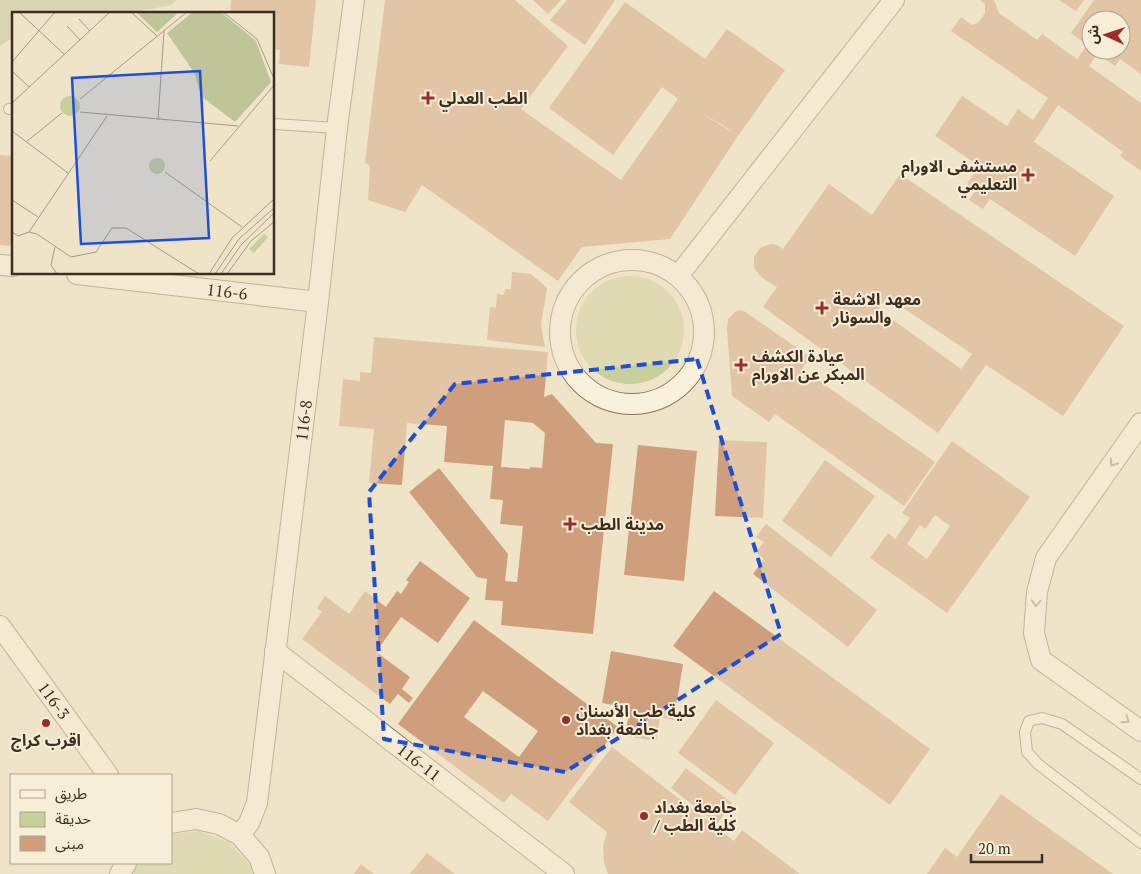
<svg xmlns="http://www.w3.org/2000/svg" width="1141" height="874" font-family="'PT Serif','Noto Sans Arabic',serif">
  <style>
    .green { fill: #c9cf9b }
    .cemetery { fill: #bfc49a }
    .building { fill: #cf9f7d; fill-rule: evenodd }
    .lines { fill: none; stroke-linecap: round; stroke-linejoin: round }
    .lane-casing { stroke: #8d765c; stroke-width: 12 }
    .street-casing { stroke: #8d765c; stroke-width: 22 }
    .lane { stroke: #faf1dc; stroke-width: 10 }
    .street { stroke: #faf1dc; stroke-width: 20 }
    .oneway { stroke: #9c907e }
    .marked { fill: none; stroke: #1d4ed8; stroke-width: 4; stroke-dasharray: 10 6; stroke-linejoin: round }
    .poi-dot { fill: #9e2a2b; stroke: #f7eed8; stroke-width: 2 }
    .labels { text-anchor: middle; stroke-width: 4; stroke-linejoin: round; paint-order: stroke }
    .poi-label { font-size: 16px; font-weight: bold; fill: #3d2e20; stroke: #f7eed8; text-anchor: start }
    .street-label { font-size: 16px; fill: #3d2e20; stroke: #f7eed8 }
    .inset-road { fill: none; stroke: #a89b85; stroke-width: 1 }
    .view { fill: #1d4ed8; fill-opacity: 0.15; stroke: #1d4ed8; stroke-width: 2.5 }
    .inset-edge { fill: none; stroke: #3d2e20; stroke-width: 2.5 }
  </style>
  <rect width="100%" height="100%" fill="#f0e4c8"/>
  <g class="green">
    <circle cx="630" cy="330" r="54"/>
    <polygon points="199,831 229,842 250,865 253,874 131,874 137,863 171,863 171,834"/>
  </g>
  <polygon class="cemetery" points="0,0 176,0 172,5 124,14 14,14 14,37 0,46"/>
  <g class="building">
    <polygon points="231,0 316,0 309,67 279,64 280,50 274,49 274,14 230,14"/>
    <path d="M385,0H515L568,46L521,109L621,180L678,99L662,87L613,155L549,108L625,2L705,59L727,29L785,70L738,136L670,239L582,247L558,281L422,185L405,212L368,200L370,166L365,162ZM698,111L724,126L735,134Z"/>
    <polygon points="533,0 561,0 548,14"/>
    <polygon points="567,0 615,0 585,45 550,20"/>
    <path d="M980,0H994L999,13L1037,40L1042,34L1077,59L1087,45L1071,33L1094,0H1141V74L1120,59L1115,66L1097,54L1089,66L1141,103V171L1120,156L1123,152L1058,105L1034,142L1114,196L1075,256L990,199L983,209L969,200L976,190L967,184L979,166L935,136L962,96L1007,126L1018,109L1033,120L1048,98L951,31L961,17L972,25L978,23L985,13V4ZM1091,20H1121V50H1091Z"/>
    <polygon points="1059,0 1084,0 1076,11"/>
    <polygon points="0,155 14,156 14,246 0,245"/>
    <path d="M900,174L1124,326L1063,416L986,365L938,433L763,307L777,287L761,277L754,268V257L760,248L771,244L777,245L783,249L829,184L872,215ZM887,297L972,354L961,369L878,309Z"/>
    <polygon points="512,272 531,274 547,288 541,325 545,347 487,340 490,307 496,308 497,294 504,295 505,289 511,289"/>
    <polygon points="739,310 744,311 810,357 802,369 935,462 904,506 775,414 769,422 732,396 727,329 728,319 735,312"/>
    <path d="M374,337L548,352L544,397L552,394L596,443L613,444L593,634L501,625L503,601L485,600L487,579L477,577L409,492L439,468L508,554L505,581L517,582L523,526L500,524L503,500L490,499L493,466L444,462L447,426L407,423L402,485L369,483L374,429L339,426L343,379L360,381V372L371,373ZM505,420L533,423L545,433L542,468L530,467V469L501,467Z"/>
    <polygon points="719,440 767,442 763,518 715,516"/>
    <path d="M952,441L1030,497L947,613L870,558L888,533L895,539L910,518L902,513ZM935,515L950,526L927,559L907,544L920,525L925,529Z"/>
    <polygon points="638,445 697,451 684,581 624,575"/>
    <polygon points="825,460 875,496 831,557 782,521"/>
    <polygon points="766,524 877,610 848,647 753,574 764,559 756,552 764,542 756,537"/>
    <polygon points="420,561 470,598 438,643 401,617 376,652 410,677 402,689 413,698 409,703 398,694 390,704 302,639 322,612 317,608 325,596 349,614 365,591 386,607 397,591 401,594 409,582 406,580"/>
    <polygon points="714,591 930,749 890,805 673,646"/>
    <path d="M474,620L618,727L548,821L511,794L504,803L398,724ZM483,691L538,731L519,757L464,717Z"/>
    <polygon points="611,651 683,664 674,720 660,717 656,741 625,736 630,708 602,703"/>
    <polygon points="716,700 774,743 735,795 678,753"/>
    <polygon points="612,747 734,841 742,830 800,874 608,874 604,863 603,846 607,832 569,802"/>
    <polygon points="686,768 732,803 717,824 671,788"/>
    <polygon points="1001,794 1113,874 927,874 945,848 957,857"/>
    <polygon points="427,853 455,874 410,874"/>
    <polygon points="361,864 374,874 354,874"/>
  </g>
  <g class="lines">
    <defs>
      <g id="lane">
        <polyline points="9,109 14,109"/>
        <polyline points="274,124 337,128"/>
        <polyline points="1141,779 1062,724 1042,718 1029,721 1025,732 1027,752 1038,764 1141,843"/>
      </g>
      <g id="street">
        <circle cx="632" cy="332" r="72"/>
        <polyline points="0,265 14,266"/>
        <path id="s1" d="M77,274L318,302"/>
        <polyline points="678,276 894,0"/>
        <polyline points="1141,423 1046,558 1037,592 1034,633 1041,660 1141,731"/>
        <path id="s2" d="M0,626L108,775"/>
        <path id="s3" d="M275,651L564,874"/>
        <polyline points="171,823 196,819 219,824 240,835 259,857 265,874"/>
        <path id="s4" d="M240,835L249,823L257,803L318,302L337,128L354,0"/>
        <polyline points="120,874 126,863"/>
      </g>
    </defs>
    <use href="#lane" class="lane-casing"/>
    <use href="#street" class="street-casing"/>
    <use href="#lane" class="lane"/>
    <use href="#street" class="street"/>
  </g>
  <defs><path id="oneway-chevron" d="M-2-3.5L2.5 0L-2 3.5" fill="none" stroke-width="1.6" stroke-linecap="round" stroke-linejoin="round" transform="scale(1.25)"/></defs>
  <g class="oneway">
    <use href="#oneway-chevron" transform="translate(1113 463) rotate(125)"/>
    <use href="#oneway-chevron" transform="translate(1036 603) rotate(93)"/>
    <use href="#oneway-chevron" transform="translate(1126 720) rotate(35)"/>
  </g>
  <path d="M0 0H1141V874H0ZM697,359L781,634L565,772L384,739L369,492L455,384Z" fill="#f0e4c8" fill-opacity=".55" fill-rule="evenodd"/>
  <path class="marked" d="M697,359L781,634L565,772L384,739L369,492L455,384Z"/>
  <g class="poi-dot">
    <path d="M425.5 90.5h5v5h5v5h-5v5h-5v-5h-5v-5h5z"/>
    <path d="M1025.5 167.5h5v5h5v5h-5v5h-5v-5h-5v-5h5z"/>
    <path d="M819.5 300.5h5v5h5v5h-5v5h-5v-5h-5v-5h5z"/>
    <path d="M738.5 357.5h5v5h5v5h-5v5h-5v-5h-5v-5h5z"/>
    <path d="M567.5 516.5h5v5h5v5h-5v5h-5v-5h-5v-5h5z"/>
    <circle cx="566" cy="720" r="5"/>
    <circle cx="46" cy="723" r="5"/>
    <circle cx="644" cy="816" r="5"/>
  </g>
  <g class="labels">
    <g class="poi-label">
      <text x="439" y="104">الطب العدلي</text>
      <text x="1017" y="172" text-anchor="end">مستشفى الاورام<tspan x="1017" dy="18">التعليمي</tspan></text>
      <text x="833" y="305">معهد الاشعة<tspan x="833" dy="18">والسونار</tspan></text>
      <text x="752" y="362">عيادة الكشف<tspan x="752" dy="18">المبكر عن الاورام</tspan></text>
      <text x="581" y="530">مدينة الطب</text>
      <text x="576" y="717">كلية طب الأسنان<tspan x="576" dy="18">جامعة بغداد</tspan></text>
      <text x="46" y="746" text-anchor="middle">اقرب كراج</text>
      <text x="654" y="813">جامعة بغداد<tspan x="654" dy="18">/ كلية الطب</tspan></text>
    </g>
    <g class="street-label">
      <text dy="6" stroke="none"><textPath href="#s1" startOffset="151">116-6</textPath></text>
      <text dy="6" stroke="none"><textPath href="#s4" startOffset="422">116-8</textPath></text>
      <text dy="6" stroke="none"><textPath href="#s2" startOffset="92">116-3</textPath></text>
      <text dy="6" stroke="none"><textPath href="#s3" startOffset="182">116-11</textPath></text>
    </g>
  </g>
  <g transform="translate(12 12)">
    <rect width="262" height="262" fill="#f0e4c8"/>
    <path d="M48 94a10 10 0 1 1 20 0a10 10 0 1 1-20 0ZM137 154a8 8 0 1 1 16 0a8 8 0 1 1-16 0ZM252,222L256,225L242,241L237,237Z" fill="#c9cf9b"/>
    <path d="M124,0H167L145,20ZM181,0H209L244,29L259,70L223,110L189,84L183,62L155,21Z" fill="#bfc49a"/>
    <path class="inset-road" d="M7,0L53,43M119,0L145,24M211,0L245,27L263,69M67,7L78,19M55,14L68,28M0,50L43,0M0,59L17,75M68,87L175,0M0,91L98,0M68,100L226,114M146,108L152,19M0,119L56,161M14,130L50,101M198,149L263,72M153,160L230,215M0,188L26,205M0,220L6,224L17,220L25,222L59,245L84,240L100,216H114L187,262M17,220L95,104M43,235L39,253L45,262M197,262L220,226L263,186M203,262L227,227L263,195M209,262L229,233L263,200M215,262L239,229L263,209"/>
    <path class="view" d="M188,59L197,226L69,232L60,66Z"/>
    <rect width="262" height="262" class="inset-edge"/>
  </g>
  <rect x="10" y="774" width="162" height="90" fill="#f7eed8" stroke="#ada18e"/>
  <rect x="20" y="790" width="25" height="8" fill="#faf1dc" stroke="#ada18e"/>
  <text x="55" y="799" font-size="15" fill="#3d2e20">طريق</text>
  <rect x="20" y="812" width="25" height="15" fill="#c9cf9b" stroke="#ada18e"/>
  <text x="55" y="824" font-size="15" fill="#3d2e20">حديقة</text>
  <rect x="20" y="836" width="25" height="15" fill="#cf9f7d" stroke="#ada18e"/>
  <text x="55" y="849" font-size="15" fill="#3d2e20">مبنى</text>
  <g transform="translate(1106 35) rotate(273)"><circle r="24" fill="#f7eed8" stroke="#ada18e"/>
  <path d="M0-4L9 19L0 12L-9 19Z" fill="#9e2a2b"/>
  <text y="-8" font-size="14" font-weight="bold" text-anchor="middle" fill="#3d2e20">ش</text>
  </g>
  <path d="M971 854v8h71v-8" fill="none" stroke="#3d2e20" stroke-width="2.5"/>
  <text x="978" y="854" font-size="15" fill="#3d2e20" stroke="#f7eed8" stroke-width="4" paint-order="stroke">20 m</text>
</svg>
